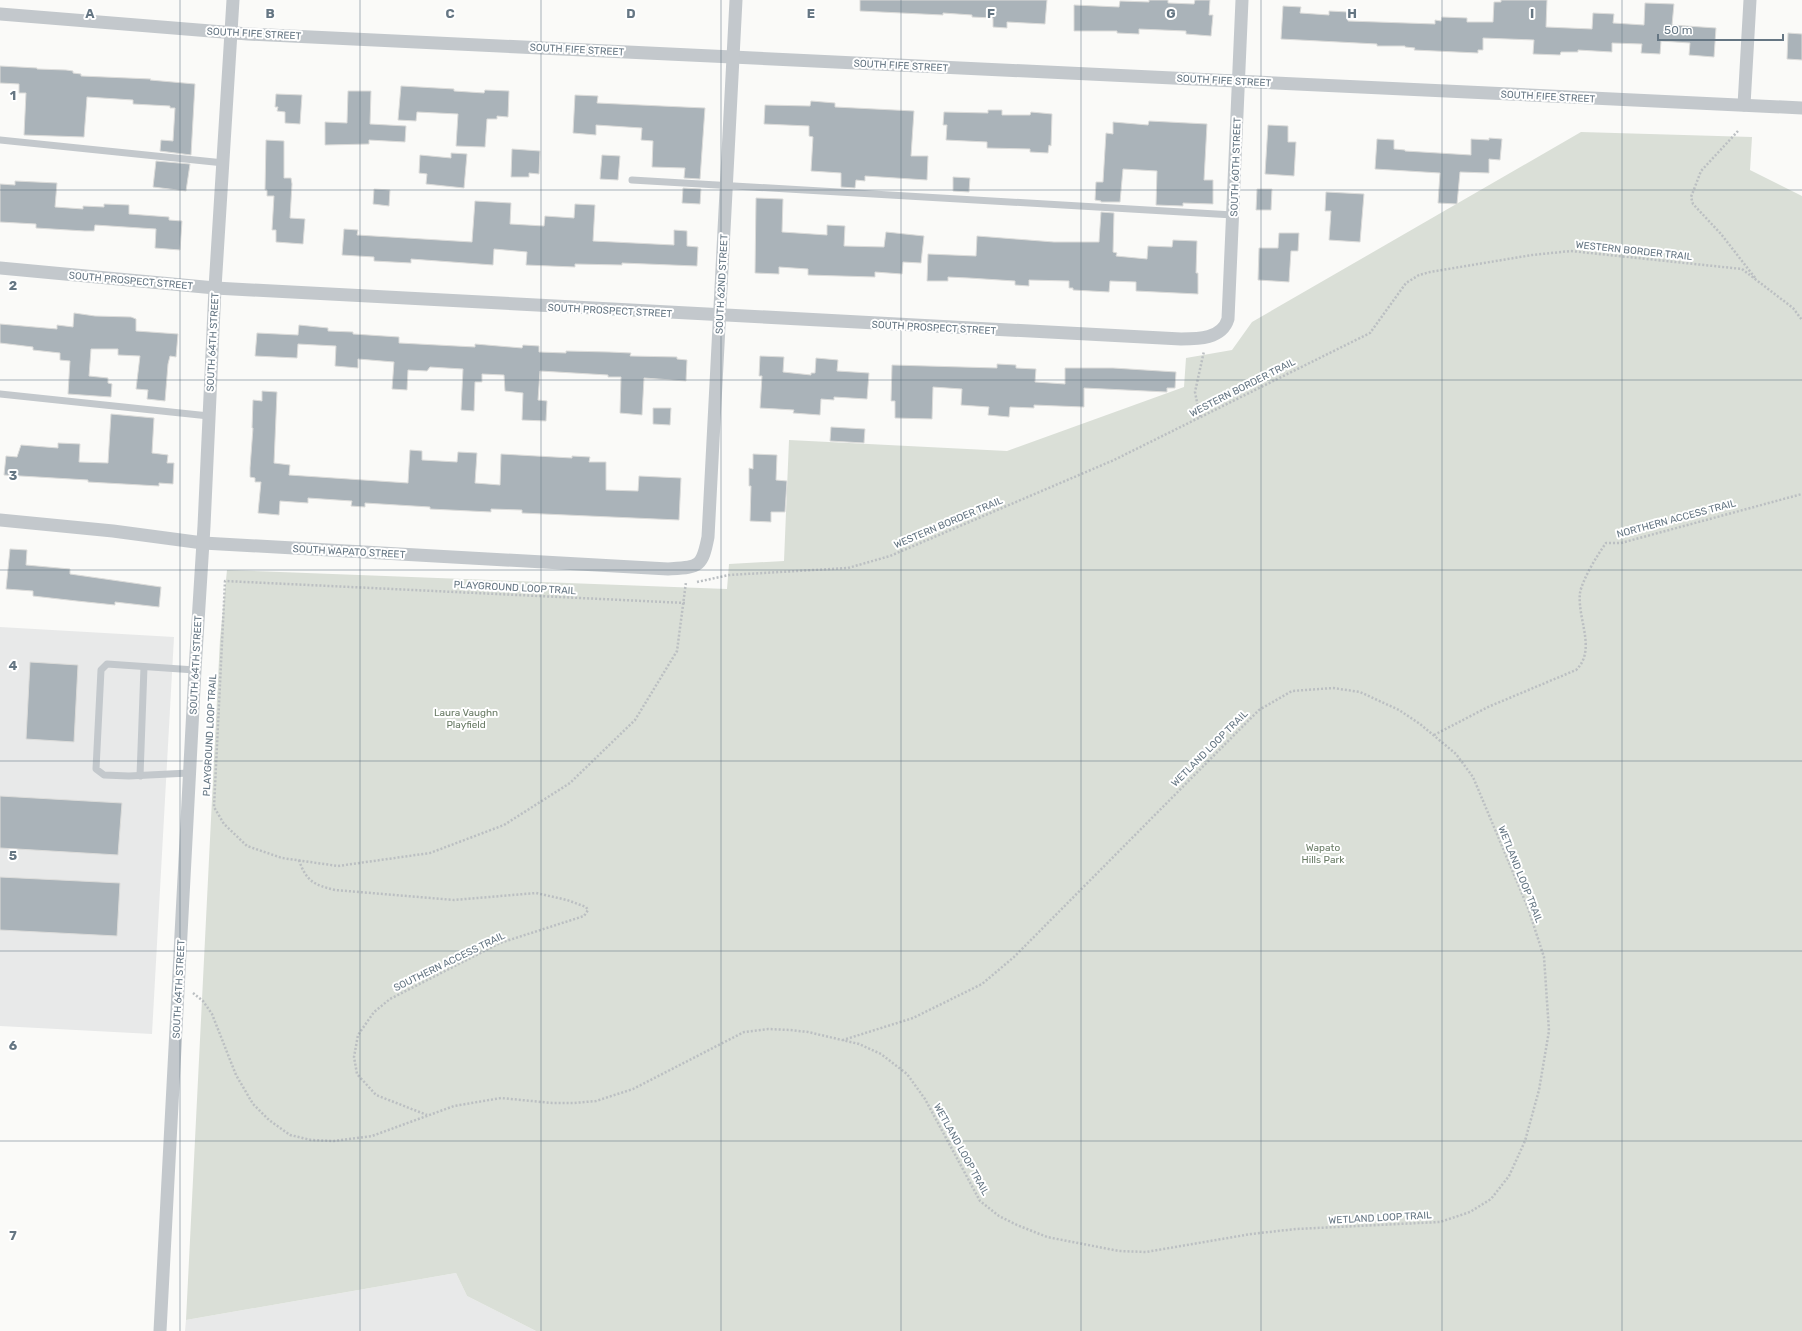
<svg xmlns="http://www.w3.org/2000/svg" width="1802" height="1331" font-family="Rubik,sans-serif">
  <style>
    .built { fill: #e8e9e9 }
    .green { fill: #dadfd7 }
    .building { fill: #aab3b9; stroke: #dcdcda }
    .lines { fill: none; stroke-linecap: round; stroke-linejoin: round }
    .path { stroke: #bbbfc2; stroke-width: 2.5; stroke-dasharray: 2 2; stroke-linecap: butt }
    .service { stroke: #c3c8cc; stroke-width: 7 }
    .minor { stroke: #c3c8cc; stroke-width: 13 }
    .grid { fill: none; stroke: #657683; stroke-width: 1; stroke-opacity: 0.55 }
    .labels { text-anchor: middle; stroke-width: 4; stroke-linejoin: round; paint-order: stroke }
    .street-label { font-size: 10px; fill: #657683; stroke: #fff }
    .park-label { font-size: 10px; fill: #687a64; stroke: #fff }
    .grid-label { font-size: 13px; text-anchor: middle; font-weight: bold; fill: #657683; stroke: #fff; stroke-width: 4; stroke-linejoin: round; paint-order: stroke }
  </style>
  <rect width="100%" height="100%" fill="#fafaf8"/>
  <g class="built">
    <polygon points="0,627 174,637 152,1034 0,1026"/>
    <polygon points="456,1273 467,1296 536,1331 185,1331 186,1320"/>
  </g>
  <polygon class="green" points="1581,132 1752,137 1750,170 1802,196 1802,1331 536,1331 467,1296 456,1273 186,1320 220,639 227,570 727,589 729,564 784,561 789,440 1007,451 1184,387 1186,358 1232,350 1252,322"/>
  <g class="building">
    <polygon points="860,0 1047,0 1045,24 1007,22 1007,28 993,27 993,18 972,17 972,15 943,13 943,15 860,11"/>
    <polygon points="1149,0 1168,0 1168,3 1194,4 1195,0 1210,0 1209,15 1213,15 1211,36 1186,34 1186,31 1139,29 1139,34 1117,33 1117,31 1074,31 1074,5 1119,7 1120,1 1149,2"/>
    <polygon points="1501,0 1547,0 1546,27 1592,29 1593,13 1614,14 1613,23 1644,25 1645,3 1674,4 1672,25 1716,28 1714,57 1689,55 1690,43 1661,41 1660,54 1641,53 1642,44 1612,43 1612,52 1578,50 1578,52 1561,52 1560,55 1533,54 1534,40 1483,38 1483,50 1478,50 1478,53 1414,50 1415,48 1405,47 1405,46 1377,46 1377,44 1281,39 1283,6 1301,7 1300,13 1329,15 1329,11 1348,12 1348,21 1435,24 1435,20 1441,21 1442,17 1467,18 1467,22 1493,22 1494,2 1501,2"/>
    <polygon points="1788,33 1802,34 1802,60 1787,59"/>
    <polygon points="0,66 37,68 37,69 66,70 73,71 73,73 81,74 81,76 151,79 150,80 195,84 191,155 160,151 161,140 173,141 175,108 170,108 170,106 133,104 133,100 87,97 84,137 24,135 26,93 19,93 19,84 0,83"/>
    <polygon points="401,86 454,89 454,91 484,93 485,90 509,91 508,117 497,116 497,119 487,119 485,147 456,146 458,114 417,112 416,121 398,120"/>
    <polygon points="348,91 371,91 370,124 406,126 405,142 369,140 369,144 325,145 325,122 347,123"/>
    <polygon points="276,94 302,95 300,124 285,123 285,112 277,111 278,107 275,107"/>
    <polygon points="575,95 598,96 597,103 705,108 700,179 684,178 685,168 652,167 653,141 641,140 642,128 596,125 596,135 573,133"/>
    <polygon points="811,101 835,103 835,107 914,111 911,156 928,156 927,180 865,176 865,181 856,180 855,188 841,187 841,173 811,171 813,137 809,136 809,126 764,124 765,105 810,106"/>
    <polygon points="988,110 1002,110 1002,115 1030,115 1031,112 1052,114 1051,146 1049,145 1048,153 1030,152 1030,149 987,148 987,142 946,140 947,125 943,125 944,112 988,113"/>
    <polygon points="1149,121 1207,124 1204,180 1213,180 1213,204 1183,203 1183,206 1156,205 1157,171 1123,169 1120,202 1101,202 1101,201 1095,200 1096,182 1103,182 1106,133 1113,134 1113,122 1148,125"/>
    <polygon points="1268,125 1288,126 1288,142 1296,142 1294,176 1265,174"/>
    <polygon points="1489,138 1502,139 1500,160 1489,159 1489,173 1460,172 1457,204 1438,203 1440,173 1375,169 1377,139 1394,140 1394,149 1405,150 1405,151 1471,155 1471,139 1489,140"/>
    <polygon points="266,140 284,141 284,178 291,178 292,184 290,218 305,219 303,244 276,242 276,230 272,230 274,196 267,196 267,190 265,190"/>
    <polygon points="512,149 540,151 539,174 529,173 529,177 511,177"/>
    <polygon points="451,153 467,154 464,188 426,184 427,174 419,173 420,155 451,158"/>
    <polygon points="602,155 620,156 618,180 600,179"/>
    <polygon points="156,161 190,164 186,191 153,187"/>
    <polygon points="953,177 970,178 969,192 953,191"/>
    <polygon points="15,181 57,183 55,207 83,209 83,206 104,207 104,204 129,205 129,214 169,217 169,220 182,221 180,250 155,248 156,229 95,225 94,231 85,231 36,228 36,224 0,222 0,184 15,185"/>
    <polygon points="683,188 701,189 700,204 682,203"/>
    <polygon points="374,189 390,190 389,206 373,204"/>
    <polygon points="1257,189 1272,189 1271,210 1256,210"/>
    <polygon points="1326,192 1364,194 1360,242 1329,240 1331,211 1325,211"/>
    <polygon points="756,198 783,199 782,232 827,235 827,225 845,226 844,246 884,247 886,232 924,236 921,263 903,262 902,274 875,272 875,277 808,275 808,269 779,267 779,274 755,273"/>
    <polygon points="475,201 511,203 510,224 544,226 545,216 574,218 575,204 595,205 593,241 674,245 674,230 687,231 687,246 698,247 697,266 622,263 622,265 575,264 575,267 526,265 527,252 494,249 493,265 411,259 411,263 374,261 374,257 342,255 344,229 358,230 357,235 472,242"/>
    <polygon points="1101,212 1114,213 1113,252 1117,253 1116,256 1147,259 1148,246 1172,247 1173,240 1197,241 1196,273 1198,273 1198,294 1136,291 1136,282 1110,281 1109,292 1073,290 1073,288 1069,288 1069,281 1029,280 1029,286 1015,285 1015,281 969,278 948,277 948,281 927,281 928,254 976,256 977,236 1054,242 1099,242"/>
    <polygon points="1279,233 1299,233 1298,251 1291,251 1289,282 1258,280 1259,248 1278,248"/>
    <polygon points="74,313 95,316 131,317 136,319 136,331 178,334 176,357 170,356 168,364 165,401 147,399 148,390 136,389 140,356 118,355 118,349 91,349 89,376 108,378 108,383 112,384 111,397 68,394 70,361 60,360 60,353 33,350 33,347 0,343 0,324 57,329 57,325 73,327"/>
    <polygon points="299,325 328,328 328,331 353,332 353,334 399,337 399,343 475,347 475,344 522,348 523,345 539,346 539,352 566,353 566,351 609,352 631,353 630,356 677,357 677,359 687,360 686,381 644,378 642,415 620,413 621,377 608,377 608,375 540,371 538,400 547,401 546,421 522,420 523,393 505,391 504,375 482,374 482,382 475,382 474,411 461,410 463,369 430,367 427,371 408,370 407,390 392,389 394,362 358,359 358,368 335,366 336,346 298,344 297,358 255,356 257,333 298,335"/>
    <polygon points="760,356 784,357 783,372 811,375 811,373 815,373 816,358 838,360 837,371 869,373 867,399 834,397 834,400 821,399 820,415 793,413 794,410 760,408 762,376 759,376"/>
    <polygon points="997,364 1016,365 1016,368 1036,369 1035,382 1065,384 1065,368 1113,368 1176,372 1175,388 1167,388 1167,392 1084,388 1084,407 1034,405 1034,408 1010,407 1009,417 988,415 989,407 961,405 962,389 933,387 932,419 895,418 895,401 891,401 892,365 997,368"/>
    <polygon points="262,391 277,392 274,463 290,465 289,475 408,483 410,450 422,451 422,460 457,462 458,452 477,453 475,483 500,485 501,454 572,458 572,456 590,457 589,462 606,462 606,490 638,491 639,476 681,478 679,520 522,513 522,510 491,509 491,512 430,509 430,507 365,503 365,507 351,506 352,501 308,498 308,503 280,501 279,515 258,513 261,482 255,482 255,478 250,477 250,468 253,428 252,428 253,400 262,401"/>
    <polygon points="653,408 671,408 670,425 653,424"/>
    <polygon points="111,414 154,418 152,453 168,455 167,463 174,463 173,484 159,483 159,486 124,484 88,482 88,480 4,475 6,456 17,457 21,445 58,448 58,443 80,444 79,462 108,463"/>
    <polygon points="831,427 865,429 864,443 830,441"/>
    <polygon points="753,454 777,455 776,480 787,481 785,512 771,512 771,522 750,521 751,486 749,486 749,468 753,469"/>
    <polygon points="10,549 27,550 26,565 70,569 70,574 161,587 159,607 115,602 115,605 77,601 33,596 33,591 6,589"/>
    <polygon points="30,662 78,665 74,742 26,739"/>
    <polygon points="0,796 122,803 118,855 0,848"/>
    <polygon points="0,877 120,883 117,936 0,930"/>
  </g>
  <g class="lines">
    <g class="path">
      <polyline points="1738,131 1701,171 1691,197 1693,204 1721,234 1756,279"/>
      <polyline points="1200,417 1195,392 1204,351"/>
      <polyline points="697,582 729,575 848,568 890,556 1114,460 1370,333 1406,283 1419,275 1430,272 1532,255 1571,251 1742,269 1793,308 1802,320"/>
      <polyline points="685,603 225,581 214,807 224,824 247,846 282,858 338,866 430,853 504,825 570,783 635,720 677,651 686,582"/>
      <path d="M1434,735L1488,707L1576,670C1597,650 1577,619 1580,593C1582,580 1598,554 1606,543H1621L1802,494"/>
      <path d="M299,860C306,881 314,885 335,890L454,900L536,893L567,900L586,907L588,910L584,916L500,943L390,999L374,1012L358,1035L354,1057L357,1074L376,1095L427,1115"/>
      <polyline points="193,993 203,1001 212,1014 236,1075 253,1104 269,1120 290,1135 311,1140 334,1141 372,1136 454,1106 501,1098 552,1103 574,1103 596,1101 633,1089 744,1032 768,1029 790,1030 808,1032 859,1044 881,1054 907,1074 925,1099 980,1201 999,1216 1017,1225 1047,1237 1119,1251 1146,1252 1251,1234 1296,1229 1440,1222 1470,1212 1491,1199 1509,1176 1525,1141 1539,1090 1549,1031 1544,957 1528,908 1473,777 1456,754 1420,724 1399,710 1360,692 1333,688 1292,691 1259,710 1014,957 982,984 913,1018 843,1040"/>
    </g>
    <g class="service">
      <polyline points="0,140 224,163"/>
      <polyline points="632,180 1233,215"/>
      <polyline points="0,394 209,416"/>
      <polyline points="189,773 129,776 104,775 96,769 101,670 107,664 195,670"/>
      <polyline points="140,776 144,667"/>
    </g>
    <g class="minor">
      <polyline points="0,14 248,34 1802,108"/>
      <polyline points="1744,105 1750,0"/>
      <path d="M0,268L215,288L1181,339C1198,339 1222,339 1228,319L1242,0"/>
      <path d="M0,520L113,531L203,543L668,569C699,567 702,568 708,537L736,0"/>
      <polyline points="160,1331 195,670 204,526 215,288 233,0"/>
    </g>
  </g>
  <path class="grid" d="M180,0V1331M360,0V1331M541,0V1331M721,0V1331M901,0V1331M1081,0V1331M1261,0V1331M1442,0V1331M1622,0V1331M0,190H1802M0,380H1802M0,570H1802M0,761H1802M0,951H1802M0,1141H1802"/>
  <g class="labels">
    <g class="street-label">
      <text transform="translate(254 33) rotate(3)" y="4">SOUTH FIFE STREET</text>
      <text transform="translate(577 49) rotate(3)" y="4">SOUTH FIFE STREET</text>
      <text transform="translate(901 65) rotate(3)" y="4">SOUTH FIFE STREET</text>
      <text transform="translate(1224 80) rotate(3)" y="4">SOUTH FIFE STREET</text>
      <text transform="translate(1548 96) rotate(3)" y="4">SOUTH FIFE STREET</text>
      <text transform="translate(1235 167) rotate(-88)" y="4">SOUTH 60TH STREET</text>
      <text transform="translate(1634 250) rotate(6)" y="4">WESTERN BORDER TRAIL</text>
      <text transform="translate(131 280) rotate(5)" y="4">SOUTH PROSPECT STREET</text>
      <text transform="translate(721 284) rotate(-87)" y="4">SOUTH 62ND STREET</text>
      <text transform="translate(610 310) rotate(3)" y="4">SOUTH PROSPECT STREET</text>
      <text transform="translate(934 327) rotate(3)" y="4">SOUTH PROSPECT STREET</text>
      <text transform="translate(212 342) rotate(-87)" y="4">SOUTH 64TH STREET</text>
      <text transform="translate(1242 387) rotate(-27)" y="4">WESTERN BORDER TRAIL</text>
      <text transform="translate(1676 518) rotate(-15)" y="4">NORTHERN ACCESS TRAIL</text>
      <text transform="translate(948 522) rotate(-23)" y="4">WESTERN BORDER TRAIL</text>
      <text transform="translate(349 551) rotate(3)" y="4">SOUTH WAPATO STREET</text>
      <text transform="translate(515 587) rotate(3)" y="4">PLAYGROUND LOOP TRAIL</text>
      <text transform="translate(195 665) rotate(-87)" y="4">SOUTH 64TH STREET</text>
      <text transform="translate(209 735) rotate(-87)" y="4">PLAYGROUND LOOP TRAIL</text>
      <text transform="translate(1209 748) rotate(-45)" y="4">WETLAND LOOP TRAIL</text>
      <text transform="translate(1521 874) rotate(68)" y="4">WETLAND LOOP TRAIL</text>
      <text transform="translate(449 961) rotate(-26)" y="4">SOUTHERN ACCESS TRAIL</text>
      <text transform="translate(178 989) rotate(-87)" y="4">SOUTH 64TH STREET</text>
      <text transform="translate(962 1149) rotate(61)" y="4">WETLAND LOOP TRAIL</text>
      <text transform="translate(1380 1217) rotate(-3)" y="4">WETLAND LOOP TRAIL</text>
    </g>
    <g class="park-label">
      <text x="466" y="716">Laura Vaughn<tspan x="466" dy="12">Playfield</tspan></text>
      <text x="1323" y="851">Wapato<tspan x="1323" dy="12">Hills Park</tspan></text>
    </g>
  </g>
  <g class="grid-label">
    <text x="90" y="18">A</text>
    <text x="270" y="18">B</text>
    <text x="450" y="18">C</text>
    <text x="631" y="18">D</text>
    <text x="811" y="18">E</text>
    <text x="991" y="18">F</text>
    <text x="1171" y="18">G</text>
    <text x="1352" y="18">H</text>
    <text x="1532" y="18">I</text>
    <text x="13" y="100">1</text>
    <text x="13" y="290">2</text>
    <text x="13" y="480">3</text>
    <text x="13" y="670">4</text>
    <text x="13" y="860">5</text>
    <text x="13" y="1050">6</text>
    <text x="13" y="1240">7</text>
  </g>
  <path d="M1658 34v6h125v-6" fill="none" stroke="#657683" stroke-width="2"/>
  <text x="1664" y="34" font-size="12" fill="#657683" stroke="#ffffff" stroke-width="3" paint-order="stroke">50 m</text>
</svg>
